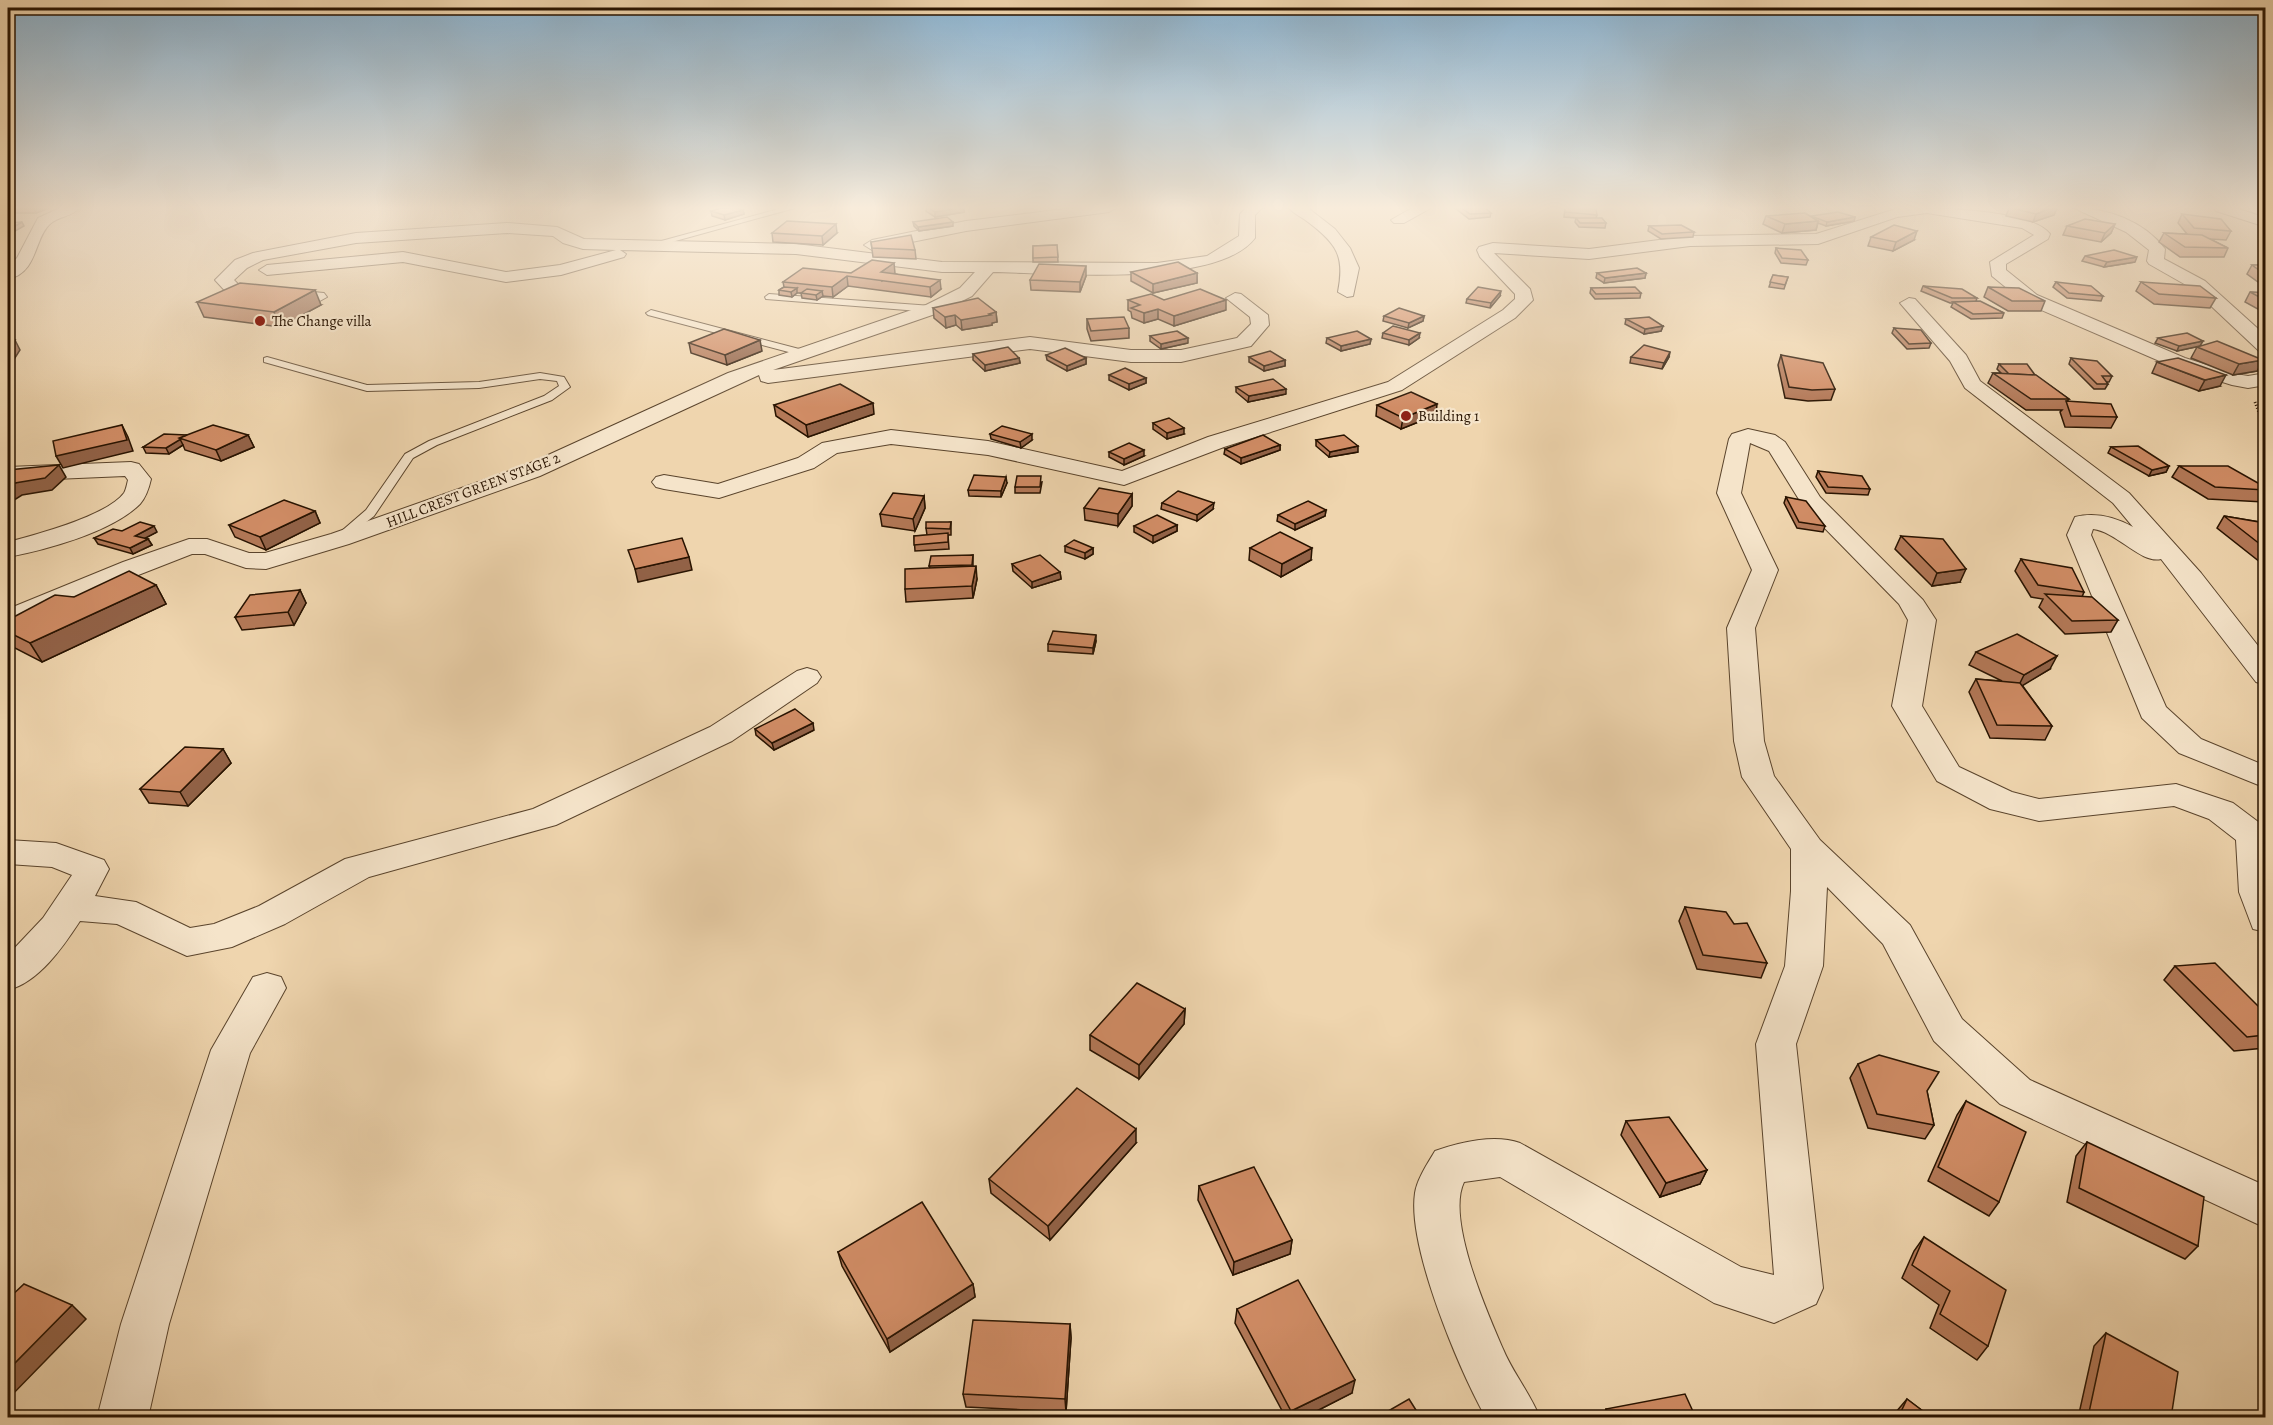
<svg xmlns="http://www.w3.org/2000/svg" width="2273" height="1425" font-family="Alegreya,serif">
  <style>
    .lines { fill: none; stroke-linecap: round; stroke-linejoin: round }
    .lane-casing { stroke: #5a442c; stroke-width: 2 }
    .street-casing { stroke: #5a442c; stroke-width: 2 }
    .path { stroke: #281300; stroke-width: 3; stroke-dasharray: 1 2; stroke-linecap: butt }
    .lane { fill: #f5e4ca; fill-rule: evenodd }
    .street { fill: #f5e4ca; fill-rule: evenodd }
    .wall { fill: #b37857; stroke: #281300; stroke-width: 1.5 }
    .shaded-wall { fill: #926247; stroke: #281300; stroke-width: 1.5 }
    .building { fill: #d08c65; stroke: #281300; stroke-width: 1.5 }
    .poi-dot { fill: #8f2418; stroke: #f5e4ca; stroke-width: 2 }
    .labels { text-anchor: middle; stroke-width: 4.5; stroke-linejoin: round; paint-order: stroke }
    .far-poi-label { font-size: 15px; fill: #281300; stroke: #f5e4ca; text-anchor: start }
    .far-street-label { font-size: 15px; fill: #281300; stroke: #f5e4ca }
  </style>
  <rect width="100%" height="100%" fill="#efd5ae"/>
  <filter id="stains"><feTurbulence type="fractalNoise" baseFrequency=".00333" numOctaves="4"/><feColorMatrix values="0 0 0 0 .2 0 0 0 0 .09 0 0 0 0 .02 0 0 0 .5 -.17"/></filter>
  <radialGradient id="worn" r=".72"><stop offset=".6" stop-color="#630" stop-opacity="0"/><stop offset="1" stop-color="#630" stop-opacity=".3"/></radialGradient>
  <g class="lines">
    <defs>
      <g id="lane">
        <polygon points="782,208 795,208 650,248 643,246"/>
        <polygon points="769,294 932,306 936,309 932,312 766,299 765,297"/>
        <polygon points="651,310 803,350 805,352 800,355 648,315 646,313"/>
        <polygon points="267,357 367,385 479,382 540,373 564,377 570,387 552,400 437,445 413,458 374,516 341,542 335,538 337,535 366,510 405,454 429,441 544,396 559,386 557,381 540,379 479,388 367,391 264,362 264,358"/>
      </g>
      <g id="street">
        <path d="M60,208H79C72,217 58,216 50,224C34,238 38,273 8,279V266L17,258L38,218Z"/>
        <polygon points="1073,208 1116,208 1109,212 966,231 872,250 864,245 872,240 966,221"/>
        <path d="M1246,208H1262L1255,215V238C1217,288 1053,273 993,272L972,296L938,313L773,370L1030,337L1131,350H1181L1237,338L1251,324L1250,317L1226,298L1235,293L1241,294L1268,315L1269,325L1251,346L1181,362H1131L1030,349L768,383L761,381L759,375L540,476L349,544L266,569L246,568L205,554H192L8,626V609L123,562L189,539H207L249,553H265L331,534L524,466L728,373L926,305L960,288L975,272H942L796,254L620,250L626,254L624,257L561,275L506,282L403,262L267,275L259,270L267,265L403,252L506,272L560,265L616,250L583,249L563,243L553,236L507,233L356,243L263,260L247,268L234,280L239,285L324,293L327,297L318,302L228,294L215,280L235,260L253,253L356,233L507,223L557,227L584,239L796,244L942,262L1157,263L1207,256L1239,236L1240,214Z"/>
        <path d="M1289,208H1308L1335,229L1350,248L1359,268L1353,296L1347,297L1338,292C1345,256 1337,244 1308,222C1302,217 1294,214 1289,208Z"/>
        <polygon points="1412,208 1431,208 1404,223 1394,223 1391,220"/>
        <path d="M1899,208C1931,208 2029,208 2050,234L2048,239L2006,264V270L2037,295L2185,358L2236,374L2248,376L2266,373V385L2248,388L2232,385L2171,366L2025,303L1992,276L1990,262L2034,235L2022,228L1927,213L1897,217L1818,244L1690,246L1589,259L1494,253L1530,289L1533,300L1515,318L1402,390L1224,447L1124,485L988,455L891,444L837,453L814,468L719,498L664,489L656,487L652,482L656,477L664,475L718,484L798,458L822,443L891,430L988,441L1122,471L1208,437L1388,382L1503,310L1515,299V294L1480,257L1477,250L1479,247L1493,243L1589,249L1690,236L1816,234Z"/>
        <path d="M2074,208C2107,208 2144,221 2165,249L2164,259L2205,281L2266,336V353L2259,351L2193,289L2149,264L2147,261L2149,250L2126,232Z"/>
        <polygon points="2214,208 2236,208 2266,218 2266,227 2216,211"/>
        <path d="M1909,298L1915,299L1966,355L1980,381L2129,493L2201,573L2266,656V685L2256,682L2161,559C2141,564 2117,532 2093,529L2091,535L2166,707L2201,739L2266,766V788L2179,753L2142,718L2067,535L2075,517C2095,512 2115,517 2133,527L2113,503L1965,388L1950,361L1900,303Z"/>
        <path d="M1748,429L1775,435L1785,442L1820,497L1923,600L1936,620L1922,706L1959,767L2012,792L2039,799L2176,784L2233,803L2265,827L2266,932L2253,929L2239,892L2236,840L2209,819L2174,806L2039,821L1990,809L1937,781L1892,706L1908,620L1899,604L1803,506L1769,451L1750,443L1741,493L1778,570L1755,628L1764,741L1774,776L1820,840L1910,925L1962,1019L2030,1080L2266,1186V1228L2000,1104L1934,1041L1883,944L1827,887L1823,966L1796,1044L1823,1288L1816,1304L1774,1323L1714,1303L1500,1177L1464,1182C1446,1219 1487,1312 1503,1349C1513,1373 1530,1393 1540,1418H1486C1459,1369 1407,1247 1415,1193C1417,1179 1428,1163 1435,1151C1460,1142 1495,1134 1520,1143L1741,1267L1774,1275L1756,1044L1785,966L1791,891V849L1742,777L1734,741L1727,628L1752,570L1717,493L1729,439L1732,434Z"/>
        <path d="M131,462L139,464L151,479C149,488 146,497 140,504C112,532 46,550 8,557V542C35,535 107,516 124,493C126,490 127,484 128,480L125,476L8,481V467Z"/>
        <path d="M807,668L817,671L821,677L817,683L732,741L556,825L369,877L285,924L232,947L187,956L117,924L80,921C63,947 39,982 8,990V955L43,918L72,875L52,867L8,864V840L56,843L104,860L109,869L95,896L136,902L190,928L214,924L259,906L345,859L533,809L710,727L797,671Z"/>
        <polygon points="267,973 281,977 286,988 250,1053 169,1324 148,1418 97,1418 121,1324 211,1050 253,977"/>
      </g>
    </defs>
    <use href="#lane" class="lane-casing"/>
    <use href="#street" class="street-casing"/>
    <polyline class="path" points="2255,402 2266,431"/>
    <use href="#lane" class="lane"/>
    <use href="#street" class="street"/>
  </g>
  <g class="wall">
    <polygon points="8,208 49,208 36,213 16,213 15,211 8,213"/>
    <polygon points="926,208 964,208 964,212 935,217 926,211"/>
    <polygon points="1455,208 1485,208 1491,213 1490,217 1469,219"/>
    <polygon points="1565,208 1597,215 1596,218 1606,223 1605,228 1579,227 1575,222 1576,218 1564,217"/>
    <polygon points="2009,208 2057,208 2054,215 2033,222 2006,216"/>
    <polygon points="743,210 744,214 725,220 712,216 711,211"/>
    <polygon points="2182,214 2231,231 2226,240 2210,239 2228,248 2224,257 2180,257 2159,242 2164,233 2187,234 2178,223"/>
    <polygon points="1766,216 1811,217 1855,217 1854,221 1826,226 1818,223 1816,230 1782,233 1763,224"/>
    <polygon points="913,222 953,226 919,231 914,226"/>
    <polygon points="2115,224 2111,233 2101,242 2063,235 2067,226"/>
    <polygon points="1649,226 1694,232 1693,237 1661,239 1648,231"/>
    <polygon points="772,233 837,233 823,245 773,242"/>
    <polygon points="1871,237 1914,240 1893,251 1868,246"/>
    <polygon points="871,242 915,250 916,259 873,257"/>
    <polygon points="1057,245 1058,262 1033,262 1033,246"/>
    <polygon points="1776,248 1808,260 1806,265 1781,263 1775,253"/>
    <polygon points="2085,256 2135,262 2104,267 2082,261"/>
    <polygon points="2252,265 2265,265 2265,283 2258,282 2247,274"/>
    <polygon points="1131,272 1197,273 1197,283 1153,293 1131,281"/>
    <polygon points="851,273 895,273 893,273 941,289 931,297 848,286 833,297 823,296 817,300 802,298 801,293 797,293 792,297 779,295 779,290 784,287 783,282"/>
    <polygon points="1597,273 1646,273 1645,278 1604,283 1596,278"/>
    <polygon points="1773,275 1788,277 1784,289 1769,287"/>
    <polygon points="1086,276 1080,292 1031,290 1030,280"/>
    <polygon points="2056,282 2103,296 2101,301 2067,298 2053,287"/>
    <polygon points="2141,282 2216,298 2210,308 2154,304 2136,291"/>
    <polygon points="1923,286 1977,298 1976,301 2004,313 2002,318 1971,319 1951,307 1953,303 1950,303 1921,291"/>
    <polygon points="1988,287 2045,301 2041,311 2008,311 1984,297"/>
    <polygon points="1591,288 1641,293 1640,298 1595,299 1590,293"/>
    <polygon points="2250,292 2265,293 2265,313 2245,302"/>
    <polygon points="1500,296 1490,308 1466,303 1467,299"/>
    <polygon points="1128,300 1164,300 1226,310 1174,326 1158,319 1144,323 1132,318 1131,312 1128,310"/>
    <polygon points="197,302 321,305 280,327 204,317"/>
    <polygon points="933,308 996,312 997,322 992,323 992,325 962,330 956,325 946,328 934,318"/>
    <polygon points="1384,316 1424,316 1423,321 1408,328 1383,321"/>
    <polygon points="1087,319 1129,328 1129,338 1091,341 1087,329"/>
    <polygon points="1626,319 1663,326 1661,331 1644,334 1625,324"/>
    <polygon points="1894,328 1931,343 1929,348 1907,349 1892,333"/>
    <polygon points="1383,333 1419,338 1409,345 1382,338"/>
    <polygon points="1150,336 1188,343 1161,349 1150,341"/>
    <polygon points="1327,338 1371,339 1370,344 1341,351 1326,343"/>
    <polygon points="2158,338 2200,346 2177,351 2155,343"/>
    <polygon points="689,343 762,351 727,365 691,353"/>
    <polygon points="2197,347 2263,360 2257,371 2233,375 2191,358"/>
    <polygon points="973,354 1019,358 1020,363 985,371 973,360"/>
    <polygon points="1046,355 1086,358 1086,364 1067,371 1047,360"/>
    <polygon points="1781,355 1835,389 1831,400 1808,401 1785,398 1778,365"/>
    <polygon points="1249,357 1285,360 1285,366 1264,371 1249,362"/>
    <polygon points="1631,357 1669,357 1662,369 1630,363"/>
    <polygon points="2071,358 2112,376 2109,382 2106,382 2108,384 2105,389 2094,389 2069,364"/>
    <polygon points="2157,362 2220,386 2199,391 2152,373"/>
    <polygon points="1999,364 2035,375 2069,399 2067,401 2117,417 2111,428 2065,427 2060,412 2062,410 2026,410 1988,383 1993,373 2001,373 1997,369"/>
    <polygon points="1109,375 1146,378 1146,383 1129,390 1109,380"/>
    <polygon points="1236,387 1286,394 1248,402 1236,392"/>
    <polygon points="774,405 874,414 808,437 776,416"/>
    <polygon points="1377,405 1436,415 1401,429 1376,416"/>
    <polygon points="1153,423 1184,434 1167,439 1153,429"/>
    <polygon points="990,434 1032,440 1021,448 991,439"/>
    <polygon points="187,435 248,435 254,447 221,461 185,450 183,445 169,454 146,453 143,447"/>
    <polygon points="1316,440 1358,452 1329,457 1316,446"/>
    <polygon points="1280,445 1280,450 1241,464 1224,454 1225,449"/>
    <polygon points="2111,447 2169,466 2166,472 2149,476 2108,453"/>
    <polygon points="1109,452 1144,456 1124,465 1109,457"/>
    <polygon points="2179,466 2265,487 2265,499 2264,502 2208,499 2172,477"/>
    <polygon points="1818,471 1870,489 1868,495 1826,493 1816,477"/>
    <polygon points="1042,482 1040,493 1015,493 1015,487"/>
    <polygon points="1007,483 1001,497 969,496 968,490"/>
    <polygon points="1132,494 1132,506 1118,526 1085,520 1084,508"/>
    <polygon points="924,496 925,508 915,531 882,526 880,514"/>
    <polygon points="1786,497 1825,526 1823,532 1797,528 1784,503"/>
    <polygon points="1162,503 1213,509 1197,521 1161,509"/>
    <polygon points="1326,510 1325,516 1295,530 1277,521 1278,515"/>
    <polygon points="315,511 320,523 266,550 235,537 229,525"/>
    <polygon points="2224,516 2265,523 2265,562 2260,562 2217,528"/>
    <polygon points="951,522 951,535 948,535 949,549 915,551 914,536 934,535 927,535 926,528"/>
    <polygon points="1177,525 1177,531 1153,543 1134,532 1134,526"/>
    <polygon points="122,531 157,532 145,538 148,539 152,545 133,554 98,544 94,538"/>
    <polygon points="1901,536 1960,582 1932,586 1895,549"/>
    <polygon points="1065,546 1093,548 1093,554 1085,559 1065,552"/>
    <polygon points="1250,548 1311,560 1281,577 1249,560"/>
    <polygon points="973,555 973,566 977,579 973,598 906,602 905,589 930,568 929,566"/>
    <polygon points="2021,559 2084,592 2082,597 2118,620 2111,632 2065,634 2039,607 2043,599 2031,597 2015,571"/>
    <polygon points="1012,564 1060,572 1061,579 1032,588 1013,571"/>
    <polygon points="156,585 166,604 42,662 9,645 8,643 8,620 74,597"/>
    <polygon points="300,590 306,603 294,625 242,630 235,617"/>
    <polygon points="1096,641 1093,654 1048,651 1048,644"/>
    <polygon points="1976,652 2050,669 2022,685 2052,726 2045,740 1990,738 1969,692 1976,679 2002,681 1969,665"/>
    <polygon points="755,729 814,730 774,750 756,735"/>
    <polygon points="223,749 231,763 188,806 149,803 140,789"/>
    <polygon points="1685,907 1734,924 1767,963 1761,978 1697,969 1679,921"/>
    <polygon points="2175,966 2265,1013 2265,1048 2234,1051 2164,980"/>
    <polygon points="1185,1009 1184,1024 1139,1079 1090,1050 1090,1035"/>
    <polygon points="1858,1064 1927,1091 1934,1125 1925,1139 1868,1128 1850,1078"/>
    <polygon points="1966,1101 1999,1202 1989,1216 1928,1181 1957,1115"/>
    <polygon points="1626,1121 1707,1170 1700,1184 1660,1197 1621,1135"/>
    <polygon points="2087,1142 2198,1246 2185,1259 2067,1202 2076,1156"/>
    <polygon points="1136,1143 1050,1240 991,1193 989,1179"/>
    <polygon points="1199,1186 1292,1240 1290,1254 1233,1275 1198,1200"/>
    <polygon points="1924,1237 1988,1346 1977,1360 1930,1328 1939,1305 1902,1278 1914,1251"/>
    <polygon points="838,1252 973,1284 975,1297 890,1352 842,1266"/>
    <polygon points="1237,1309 1352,1393 1303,1418 1286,1418 1235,1323"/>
    <polygon points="1070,1324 1071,1338 1066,1412 966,1407 963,1394"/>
    <polygon points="2106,1333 2171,1418 2078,1418 2094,1346"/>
    <polygon points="1907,1399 1932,1418 1893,1418 1896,1412"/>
    <polygon points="1606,1409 1696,1418 1602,1418"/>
  </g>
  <g class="shaded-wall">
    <polygon points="8,208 25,208 14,209 15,211 8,213"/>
    <polygon points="35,208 49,208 36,213 34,209"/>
    <polygon points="959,208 964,208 964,212 935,217 935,212"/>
    <polygon points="2052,208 2057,208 2054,215 2033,222 2036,214"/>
    <polygon points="743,210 744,214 725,220 724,215"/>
    <polygon points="1855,217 1854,221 1826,226 1827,222"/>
    <polygon points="1818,221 1816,230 1782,233 1785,224"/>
    <polygon points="22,222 24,226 10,234 8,235 8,230"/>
    <polygon points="953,222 953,226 919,231 918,227"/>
    <polygon points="836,224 837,233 823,245 822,236"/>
    <polygon points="2115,224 2111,233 2101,242 2105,233"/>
    <polygon points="1917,231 1914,240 1893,251 1896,242"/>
    <polygon points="2137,257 2135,262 2104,267 2107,262"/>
    <polygon points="894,263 895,273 882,281 881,272"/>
    <polygon points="1086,266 1086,276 1080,292 1080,282"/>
    <polygon points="1197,273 1197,283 1153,293 1153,284"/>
    <polygon points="1646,273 1645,278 1604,283 1605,278"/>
    <polygon points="847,276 848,286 833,297 832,287"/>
    <polygon points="940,280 941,289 931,297 930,287"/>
    <polygon points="797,288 797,293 792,297 791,292"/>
    <polygon points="315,290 321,305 280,327 274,312"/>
    <polygon points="822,291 823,296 817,300 816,295"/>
    <polygon points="1501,291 1500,296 1490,308 1491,303"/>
    <polygon points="1226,300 1226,310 1174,326 1174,316"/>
    <polygon points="1158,309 1158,319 1144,323 1144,313"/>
    <polygon points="996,312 997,322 992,323 992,325 962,330 961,320"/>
    <polygon points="955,315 956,325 946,328 945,317"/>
    <polygon points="1424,316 1423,321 1408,328 1409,323"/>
    <polygon points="1663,326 1661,331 1644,334 1645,329"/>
    <polygon points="1420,333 1419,338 1409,345 1409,340"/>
    <polygon points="1188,338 1188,343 1161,349 1161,344"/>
    <polygon points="1371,339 1370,344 1341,351 1341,346"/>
    <polygon points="15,340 20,350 8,369 8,350"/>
    <polygon points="760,340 762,351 727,365 725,355"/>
    <polygon points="2203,341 2200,346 2177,351 2179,346"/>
    <polygon points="1670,352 1669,357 1662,369 1664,363"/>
    <polygon points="1019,358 1020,363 985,371 985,365"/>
    <polygon points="1086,358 1086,364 1067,371 1067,366"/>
    <polygon points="1285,360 1285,366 1264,371 1264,366"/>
    <polygon points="2263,360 2257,371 2233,375 2239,364"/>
    <polygon points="2226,375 2220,386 2199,391 2205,380"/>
    <polygon points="1146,378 1146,383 1129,390 1129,384"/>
    <polygon points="1286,389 1286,394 1248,402 1249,396"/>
    <polygon points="873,403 874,414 808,437 806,425"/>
    <polygon points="1437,404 1436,415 1401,429 1403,418"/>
    <polygon points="122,425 128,437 133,451 63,468 56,456"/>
    <polygon points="1184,428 1184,434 1167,439 1167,433"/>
    <polygon points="1032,434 1032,440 1021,448 1020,442"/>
    <polygon points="248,435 254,447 221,461 216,450"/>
    <polygon points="180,439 183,445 169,454 166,448"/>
    <polygon points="1280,445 1280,450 1241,464 1241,458"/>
    <polygon points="1358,446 1358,452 1329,457 1330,452"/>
    <polygon points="1144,450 1144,456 1124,465 1124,459"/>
    <polygon points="59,465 66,477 52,490 22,495 8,504 8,488 15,483"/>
    <polygon points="2169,466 2166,472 2149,476 2152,470"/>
    <polygon points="1006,477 1007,483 1001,497 1001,491"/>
    <polygon points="1132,494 1132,506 1118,526 1118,514"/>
    <polygon points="924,496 925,508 915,531 913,519"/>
    <polygon points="1214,503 1213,509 1197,521 1197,515"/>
    <polygon points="1326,510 1325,516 1295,530 1295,524"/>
    <polygon points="315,511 320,523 266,550 260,537"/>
    <polygon points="1177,525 1177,531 1153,543 1153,536"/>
    <polygon points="154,526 157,532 138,542 135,536"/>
    <polygon points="148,539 152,545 133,554 130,548"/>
    <polygon points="1093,548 1093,554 1085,559 1085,553"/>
    <polygon points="1312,548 1311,560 1281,577 1282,564"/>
    <polygon points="689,557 692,570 638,582 635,569"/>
    <polygon points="976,566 977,579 973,598 972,586"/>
    <polygon points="1966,569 1960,582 1932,586 1937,573"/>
    <polygon points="1060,572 1061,579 1032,588 1032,582"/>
    <polygon points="156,585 166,604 42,662 30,643"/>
    <polygon points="300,590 306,603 294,625 288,612"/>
    <polygon points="1096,635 1096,641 1093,654 1093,648"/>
    <polygon points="2057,656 2050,669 2017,689 2024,675"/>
    <polygon points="813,723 814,730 774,750 772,743"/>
    <polygon points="223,749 231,763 188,806 180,792"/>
    <polygon points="1185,1009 1184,1024 1139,1079 1139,1065"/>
    <polygon points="1136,1129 1136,1143 1050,1240 1048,1226"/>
    <polygon points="1707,1170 1700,1184 1660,1197 1666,1183"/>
    <polygon points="1292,1240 1290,1254 1233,1275 1234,1262"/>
    <polygon points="973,1284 975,1297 890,1352 887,1339"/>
    <polygon points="72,1305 86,1319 8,1399 8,1370"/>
    <polygon points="1070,1324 1071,1338 1066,1412 1065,1399"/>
    <polygon points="1355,1380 1352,1393 1303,1418 1290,1418 1291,1411"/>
  </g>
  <g class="building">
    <polygon points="15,208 35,208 14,209"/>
    <polygon points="721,208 737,208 743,210 724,215 711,211"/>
    <polygon points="928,208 959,208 935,212"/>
    <polygon points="1462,208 1485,208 1491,213 1470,214"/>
    <polygon points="1565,208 1596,209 1597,215 1565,212"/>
    <polygon points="2012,208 2052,208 2036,214"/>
    <polygon points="1838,212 1855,217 1827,222 1811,216"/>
    <polygon points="1805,213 1818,221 1785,224 1766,216"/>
    <polygon points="2182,214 2221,219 2231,231 2194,228"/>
    <polygon points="947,217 953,222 918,227 913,222"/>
    <polygon points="1576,218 1602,218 1606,223 1580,223"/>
    <polygon points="2085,219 2115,224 2105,233 2067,226"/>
    <polygon points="787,221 836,224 822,236 772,233"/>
    <polygon points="22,222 8,230 8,223"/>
    <polygon points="1681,225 1694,232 1662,234 1649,226"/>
    <polygon points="1894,225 1917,231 1896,242 1871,237"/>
    <polygon points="2164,233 2202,235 2228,248 2185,247"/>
    <polygon points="911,235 915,250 872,248 871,242"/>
    <polygon points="1057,245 1058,257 1033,258 1033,246"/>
    <polygon points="1776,248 1801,250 1808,260 1782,258"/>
    <polygon points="2114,250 2137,257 2107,262 2085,256"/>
    <polygon points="872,260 894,263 881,272 940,280 930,287 847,276 832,287 783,282 803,268 851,273"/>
    <polygon points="1178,262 1197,273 1153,284 1131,272"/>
    <polygon points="1039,264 1086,266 1080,282 1030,280"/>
    <polygon points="2252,265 2265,265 2265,273 2263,273"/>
    <polygon points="1637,268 1646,273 1605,278 1597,273"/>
    <polygon points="1773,275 1788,277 1785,285 1770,282"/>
    <polygon points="2056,282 2091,286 2103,296 2069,293"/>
    <polygon points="2141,282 2200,286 2216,298 2159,294"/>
    <polygon points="240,283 315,290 274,312 197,302"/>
    <polygon points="1923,286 1962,289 1977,298 1952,298"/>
    <polygon points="784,287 797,288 791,292 779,290"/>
    <polygon points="1478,287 1501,291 1491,303 1467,299"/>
    <polygon points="1635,287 1641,293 1596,294 1591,288"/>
    <polygon points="1988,287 2019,288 2045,301 2012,301"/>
    <polygon points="807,289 822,291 816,295 801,293"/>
    <polygon points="1200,289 1226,300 1174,316 1158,309 1144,313 1131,308 1140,305 1128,300 1151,294 1164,300"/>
    <polygon points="2250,292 2265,293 2265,300"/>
    <polygon points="978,298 996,312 989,314 991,315 961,320 955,315 945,317 933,308"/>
    <polygon points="1980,301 2004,313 1973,314 1953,302"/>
    <polygon points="1399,308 1424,316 1409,323 1384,316"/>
    <polygon points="1124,317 1129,328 1091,331 1087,319"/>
    <polygon points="1649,317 1663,326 1645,329 1626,319"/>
    <polygon points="1393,326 1420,333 1409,340 1383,333"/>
    <polygon points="1894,328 1921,330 1931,343 1909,344"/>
    <polygon points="724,329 760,340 725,355 689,343"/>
    <polygon points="1177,331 1188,338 1161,344 1150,336"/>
    <polygon points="1357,331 1371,339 1341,346 1327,338"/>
    <polygon points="2187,333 2203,341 2179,346 2158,338"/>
    <polygon points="15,340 8,350 8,341"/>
    <polygon points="2217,341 2263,360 2239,364 2197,347"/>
    <polygon points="1644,345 1670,352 1664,363 1631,357"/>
    <polygon points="1008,347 1019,358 985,365 973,354"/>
    <polygon points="1065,348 1086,358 1067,366 1046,355"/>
    <polygon points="1270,351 1285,360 1264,366 1249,357"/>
    <polygon points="1781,355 1823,363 1835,389 1812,390 1789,387"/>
    <polygon points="2071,358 2097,361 2112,376 2102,376 2108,384 2097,384"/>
    <polygon points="2178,358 2226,375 2205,380 2157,362"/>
    <polygon points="1999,364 2027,364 2035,375 2009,374"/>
    <polygon points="1125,368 1146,378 1129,384 1109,375"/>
    <polygon points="1993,373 2036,375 2069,399 2031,399"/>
    <polygon points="1273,379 1286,389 1249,396 1236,387"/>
    <polygon points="840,384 873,403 806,425 774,405"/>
    <polygon points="1411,392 1437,404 1403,418 1377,405"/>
    <polygon points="2066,401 2111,404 2117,417 2071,416"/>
    <polygon points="1169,418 1184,428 1167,433 1153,423"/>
    <polygon points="122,425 127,440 56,456 53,441"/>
    <polygon points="213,425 248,435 216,450 179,438"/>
    <polygon points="1002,426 1032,434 1020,442 990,434"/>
    <polygon points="164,434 187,435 179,438 181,439 166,448 143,447"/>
    <polygon points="1263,435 1280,445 1241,458 1225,449"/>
    <polygon points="1344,435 1358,446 1330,452 1316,440"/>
    <polygon points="1129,443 1144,450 1124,459 1109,452"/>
    <polygon points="2138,446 2169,466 2152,470 2111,447"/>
    <polygon points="59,465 45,478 15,483 8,488 8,470"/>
    <polygon points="2179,466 2228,466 2265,487 2265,490 2215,487"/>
    <polygon points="1818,471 1862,476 1870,489 1828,487"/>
    <polygon points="974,475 1006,477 1001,491 968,490"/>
    <polygon points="1017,476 1041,476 1040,487 1015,487"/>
    <polygon points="1099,488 1132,494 1118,514 1084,508"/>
    <polygon points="1178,491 1214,503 1197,515 1162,503"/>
    <polygon points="893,493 924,496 913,519 880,514"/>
    <polygon points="1786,497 1806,501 1825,526 1799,522"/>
    <polygon points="284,500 315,511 260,537 229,525"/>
    <polygon points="1308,501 1326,510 1295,524 1278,515"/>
    <polygon points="1157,515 1177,525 1153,536 1134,526"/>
    <polygon points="2224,516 2265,523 2265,548"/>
    <polygon points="140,522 154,526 135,536 148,539 130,548 94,538 113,529 122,531"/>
    <polygon points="926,522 951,522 950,529 926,528"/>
    <polygon points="1280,532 1312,548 1282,564 1250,548"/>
    <polygon points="948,533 948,542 914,545 914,536"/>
    <polygon points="1901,536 1943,539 1966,569 1937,573"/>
    <polygon points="682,538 689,557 635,569 628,550"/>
    <polygon points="1074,540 1093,548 1085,553 1065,546"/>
    <polygon points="973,555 972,565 929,566 931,556"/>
    <polygon points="1040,555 1060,572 1032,582 1012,564"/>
    <polygon points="2021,559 2072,568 2084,592 2038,585"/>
    <polygon points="976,566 972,586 905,589 905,569"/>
    <polygon points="129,571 156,585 30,643 8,632 8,620 55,595 74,597"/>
    <polygon points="300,590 288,612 235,617 250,595"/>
    <polygon points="2045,594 2092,597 2118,620 2072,621"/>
    <polygon points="1053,631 1096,635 1093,648 1048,644"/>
    <polygon points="2017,634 2057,656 2024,675 1976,652"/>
    <polygon points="1976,679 2020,683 2052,726 1997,725"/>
    <polygon points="795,709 813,723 772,743 755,729"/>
    <polygon points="185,747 223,749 180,792 140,789"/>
    <polygon points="1685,907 1726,912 1734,924 1747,923 1767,963 1703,955"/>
    <polygon points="2215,963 2265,1013 2265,1035 2247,1037 2175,966"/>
    <polygon points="1137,983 1185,1009 1139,1065 1090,1035"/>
    <polygon points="1879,1055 1939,1072 1927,1091 1934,1125 1877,1114 1858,1064"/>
    <polygon points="1077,1088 1136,1129 1048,1226 989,1179"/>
    <polygon points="1966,1101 2026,1132 1999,1202 1938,1167"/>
    <polygon points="1669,1117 1707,1170 1666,1183 1626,1121"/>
    <polygon points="2087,1142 2204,1197 2198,1246 2079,1188"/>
    <polygon points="1254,1167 1292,1240 1234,1262 1199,1186"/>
    <polygon points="922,1202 973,1284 887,1339 838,1252"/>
    <polygon points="1924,1237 2006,1290 1988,1346 1940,1314 1950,1291 1912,1265"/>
    <polygon points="1298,1280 1355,1380 1291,1411 1237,1309"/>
    <polygon points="24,1284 72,1305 8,1370 8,1299"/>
    <polygon points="973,1320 1070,1324 1065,1399 963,1394"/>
    <polygon points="2106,1333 2178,1372 2171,1418 2088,1417"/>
    <polygon points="1685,1394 1696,1418 1610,1418 1606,1409"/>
    <polygon points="1409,1399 1421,1418 1376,1418"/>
    <polygon points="1907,1399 1932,1418 1898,1418"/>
    <polygon points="1778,1411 1784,1418 1771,1418"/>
  </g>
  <linearGradient id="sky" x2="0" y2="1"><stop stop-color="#8bb5d4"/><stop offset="0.51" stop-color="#f8ecdb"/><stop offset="1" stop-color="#f8ecdb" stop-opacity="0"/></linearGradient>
  <rect width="2273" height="408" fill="url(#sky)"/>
  <g class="poi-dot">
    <circle cx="260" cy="321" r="6"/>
    <circle cx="1406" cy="416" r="6"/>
  </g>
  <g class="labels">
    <g class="far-poi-label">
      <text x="272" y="326">The Change villa</text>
      <text x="1418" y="421">Building 1</text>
    </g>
    <g class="far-street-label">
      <text transform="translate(473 490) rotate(-21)" y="5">HILL CREST GREEN STAGE 2</text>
    </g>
  </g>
  <rect width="2273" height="1425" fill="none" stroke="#efd5ae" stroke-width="30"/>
  <rect x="9" y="9" width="2255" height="1407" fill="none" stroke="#281300" stroke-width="3"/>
  <rect x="15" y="15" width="2243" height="1395" fill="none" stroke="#281300" stroke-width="1.5"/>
  <rect width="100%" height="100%" filter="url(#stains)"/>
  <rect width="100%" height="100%" fill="url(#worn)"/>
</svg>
